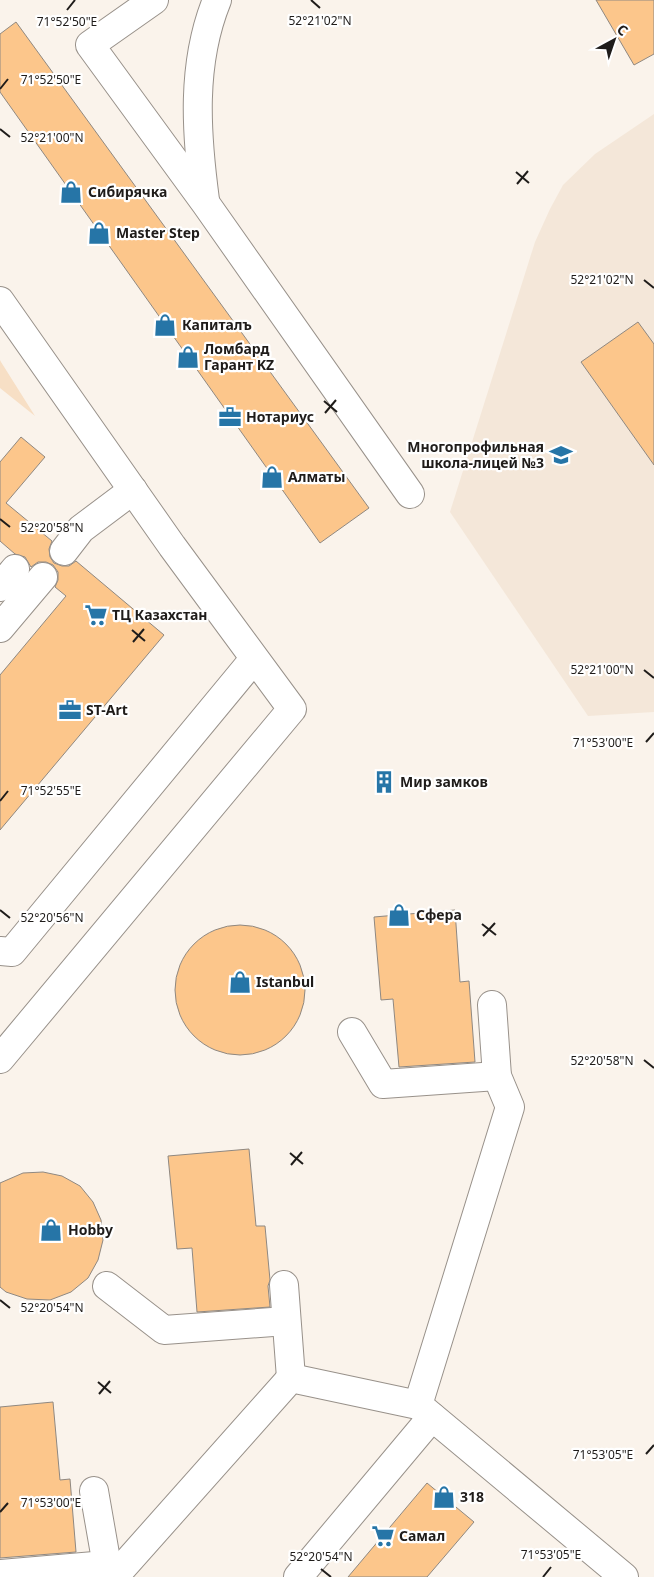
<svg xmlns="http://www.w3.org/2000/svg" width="654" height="1577" font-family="'Noto Sans',sans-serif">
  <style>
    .built { fill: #f4e7d9 }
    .green { fill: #f7dfc5 }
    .building { fill: #fcc68b; stroke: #8f8881 }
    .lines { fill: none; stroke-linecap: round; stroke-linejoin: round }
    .minor-casing { stroke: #98918a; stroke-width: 30 }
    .minor { stroke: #fff; stroke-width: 28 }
    .ticks { fill: none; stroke: #1f1c1a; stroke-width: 2 }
    .labels { text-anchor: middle; stroke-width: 4.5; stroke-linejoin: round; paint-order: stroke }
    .poi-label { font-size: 14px; font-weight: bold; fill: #1f1c1a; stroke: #fff; text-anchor: start }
    .ticks-label { font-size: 12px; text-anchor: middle; fill: #1f1c1a; stroke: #fff; stroke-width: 4.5; stroke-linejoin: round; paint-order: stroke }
  </style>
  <rect width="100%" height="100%" fill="#faf3eb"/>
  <polygon class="built" points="654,114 654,712 588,716 450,512 535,242 550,209 563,185 595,154"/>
  <polygon class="green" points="0,360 1,362 35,416 0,388"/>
  <g class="building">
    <polygon points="596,0 654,0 654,54 634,65"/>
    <polygon points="16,22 369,508 320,543 0,92 0,34"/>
    <polygon points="638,322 654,344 654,465 581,362"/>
    <polygon points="21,437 45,457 6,503 52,541 49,549 50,557 54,563 62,566 69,566 76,561 164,635 0,830 0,675 66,596 55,587 58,580 58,572 53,565 46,562 38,562 31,567 25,557 15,554 0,541 0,462"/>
    <polygon points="455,910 460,982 469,981 475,1062 399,1067 393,999 381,1000 374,917"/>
    <circle cx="240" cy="990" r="65"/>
    <polygon points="249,1149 256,1226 265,1226 270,1280 268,1286 270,1307 197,1312 192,1248 177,1249 168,1156"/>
    <polygon points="43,1172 62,1176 80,1186 93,1202 101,1220 103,1240 98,1260 88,1278 71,1292 50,1300 27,1299 6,1292 0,1287 0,1183 23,1173"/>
    <polygon points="53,1402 60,1480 70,1479 76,1552 0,1558 0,1407"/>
    <polygon points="427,1483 474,1522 427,1577 348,1577"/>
  </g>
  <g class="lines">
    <defs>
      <g id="minor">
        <polyline points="154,0 90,45 206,204 410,494"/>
        <path d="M205,200C196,133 191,64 217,0"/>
        <polyline points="0,301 172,546 292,709 0,1059"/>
        <polyline points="64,551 81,529 133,490"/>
        <polyline points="0,587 15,569"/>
        <polyline points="0,628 43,577"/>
        <polyline points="0,951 12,952 254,659"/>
        <polyline points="352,1032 383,1084 497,1076"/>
        <polyline points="284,1285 291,1378"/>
        <polyline points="107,1286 164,1330 286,1321"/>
        <polyline points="418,1405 510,1107 497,1076 492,1005"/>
        <polyline points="94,1491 109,1577"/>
        <polyline points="0,1574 106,1565"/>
        <polyline points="114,1577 291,1378 418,1405 624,1577"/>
        <polyline points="298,1577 432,1417"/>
      </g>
    </defs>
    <use href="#minor" class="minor-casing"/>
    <use href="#minor" class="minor"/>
  </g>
  <path class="ticks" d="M311,0L320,8M67,10L75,0M0,89L8,79M0,129L10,137M516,172L529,183M517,184L528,171M644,280L654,288M324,401L337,412M325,413L336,400M0,519L10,527M132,630L145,641M133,642L144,629M644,670L654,678M646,742L654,733M0,801L8,791M0,910L10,918M482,924L496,935M483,936L495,923M644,1060L654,1068M290,1153L303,1164M291,1165L302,1152M0,1300L10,1308M98,1382L111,1393M99,1394L110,1381M646,1454L654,1445M0,1512L8,1503M321,1569L331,1577M543,1577L551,1567"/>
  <defs>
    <symbol id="shop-bare" viewBox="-9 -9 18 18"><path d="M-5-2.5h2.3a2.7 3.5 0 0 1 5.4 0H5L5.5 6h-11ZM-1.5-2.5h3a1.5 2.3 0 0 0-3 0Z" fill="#2675a7" stroke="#fff" stroke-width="2.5" paint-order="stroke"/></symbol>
    <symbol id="office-bare" viewBox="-9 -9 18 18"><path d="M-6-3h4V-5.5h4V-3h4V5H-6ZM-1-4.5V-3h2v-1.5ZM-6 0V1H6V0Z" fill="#2675a7" stroke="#fff" stroke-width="2.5" paint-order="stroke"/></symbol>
    <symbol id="school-bare" viewBox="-9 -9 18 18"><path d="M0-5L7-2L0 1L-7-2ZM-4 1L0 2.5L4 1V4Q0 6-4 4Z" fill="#2675a7" stroke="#fff" stroke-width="2.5" paint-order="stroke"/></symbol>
    <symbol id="supermarket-bare" viewBox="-9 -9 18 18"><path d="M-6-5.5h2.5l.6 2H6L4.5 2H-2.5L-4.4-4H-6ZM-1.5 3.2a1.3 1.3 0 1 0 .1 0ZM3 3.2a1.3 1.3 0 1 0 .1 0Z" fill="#2675a7" stroke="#fff" stroke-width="2.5" paint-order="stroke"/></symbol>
    <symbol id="building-bare" viewBox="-9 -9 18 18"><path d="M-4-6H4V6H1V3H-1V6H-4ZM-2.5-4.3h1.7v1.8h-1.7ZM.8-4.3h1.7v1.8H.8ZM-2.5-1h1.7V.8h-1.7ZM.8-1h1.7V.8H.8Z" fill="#2675a7" stroke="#fff" stroke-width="2.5" paint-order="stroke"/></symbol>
  </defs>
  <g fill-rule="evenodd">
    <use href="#shop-bare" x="55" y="176" width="32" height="32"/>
    <use href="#shop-bare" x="83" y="217" width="32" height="32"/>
    <use href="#shop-bare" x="149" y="309" width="32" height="32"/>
    <use href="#shop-bare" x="172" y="341" width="32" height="32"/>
    <use href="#office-bare" x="214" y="401" width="32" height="32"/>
    <use href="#school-bare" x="545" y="439" width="32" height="32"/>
    <use href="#shop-bare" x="256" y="461" width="32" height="32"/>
    <use href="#supermarket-bare" x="80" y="599" width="32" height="32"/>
    <use href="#office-bare" x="54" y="694" width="32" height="32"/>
    <use href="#building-bare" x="368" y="766" width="32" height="32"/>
    <use href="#shop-bare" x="383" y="899" width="32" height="32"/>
    <use href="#shop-bare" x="224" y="966" width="32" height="32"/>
    <use href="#shop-bare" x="35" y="1214" width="32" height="32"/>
    <use href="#shop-bare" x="428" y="1481" width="32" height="32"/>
    <use href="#supermarket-bare" x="367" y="1520" width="32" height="32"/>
  </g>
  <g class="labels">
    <g class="poi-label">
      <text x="88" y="197">Сибирячка</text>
      <text x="116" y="238">Master Step</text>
      <text x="182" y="330">Капиталъ</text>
      <text x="204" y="354">Ломбард<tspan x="204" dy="16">Гарант KZ</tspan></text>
      <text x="246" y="422">Нотариус</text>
      <text x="544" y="452" text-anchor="end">Многопрофильная<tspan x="544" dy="16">школа-лицей №3</tspan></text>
      <text x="288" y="482">Алматы</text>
      <text x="112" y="620">ТЦ Казахстан</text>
      <text x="86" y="715">ST-Art</text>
      <text x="400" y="787">Мир замков</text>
      <text x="416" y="920">Сфера</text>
      <text x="256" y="987">Istanbul</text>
      <text x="68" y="1235">Hobby</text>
      <text x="460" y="1502">318</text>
      <text x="399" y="1541">Самал</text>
    </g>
  </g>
  <g class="ticks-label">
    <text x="320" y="25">52°21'02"N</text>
    <text x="67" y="26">71°52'50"E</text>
    <text x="51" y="84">71°52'50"E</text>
    <text x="52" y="142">52°21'00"N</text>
    <text x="602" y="284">52°21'02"N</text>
    <text x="52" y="532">52°20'58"N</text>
    <text x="602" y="674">52°21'00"N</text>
    <text x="603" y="747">71°53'00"E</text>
    <text x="51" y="795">71°52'55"E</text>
    <text x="52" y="922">52°20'56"N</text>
    <text x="602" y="1065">52°20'58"N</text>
    <text x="52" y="1312">52°20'54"N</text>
    <text x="603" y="1459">71°53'05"E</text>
    <text x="51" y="1507">71°53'00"E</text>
    <text x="551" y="1559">71°53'05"E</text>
    <text x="321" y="1561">52°20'54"N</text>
  </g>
  <g transform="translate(614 40) rotate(40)" stroke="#ffffff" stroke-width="4" paint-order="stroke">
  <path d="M0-4L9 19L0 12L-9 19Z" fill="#1f1c1a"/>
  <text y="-8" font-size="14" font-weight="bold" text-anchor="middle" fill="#1f1c1a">С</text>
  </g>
</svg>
